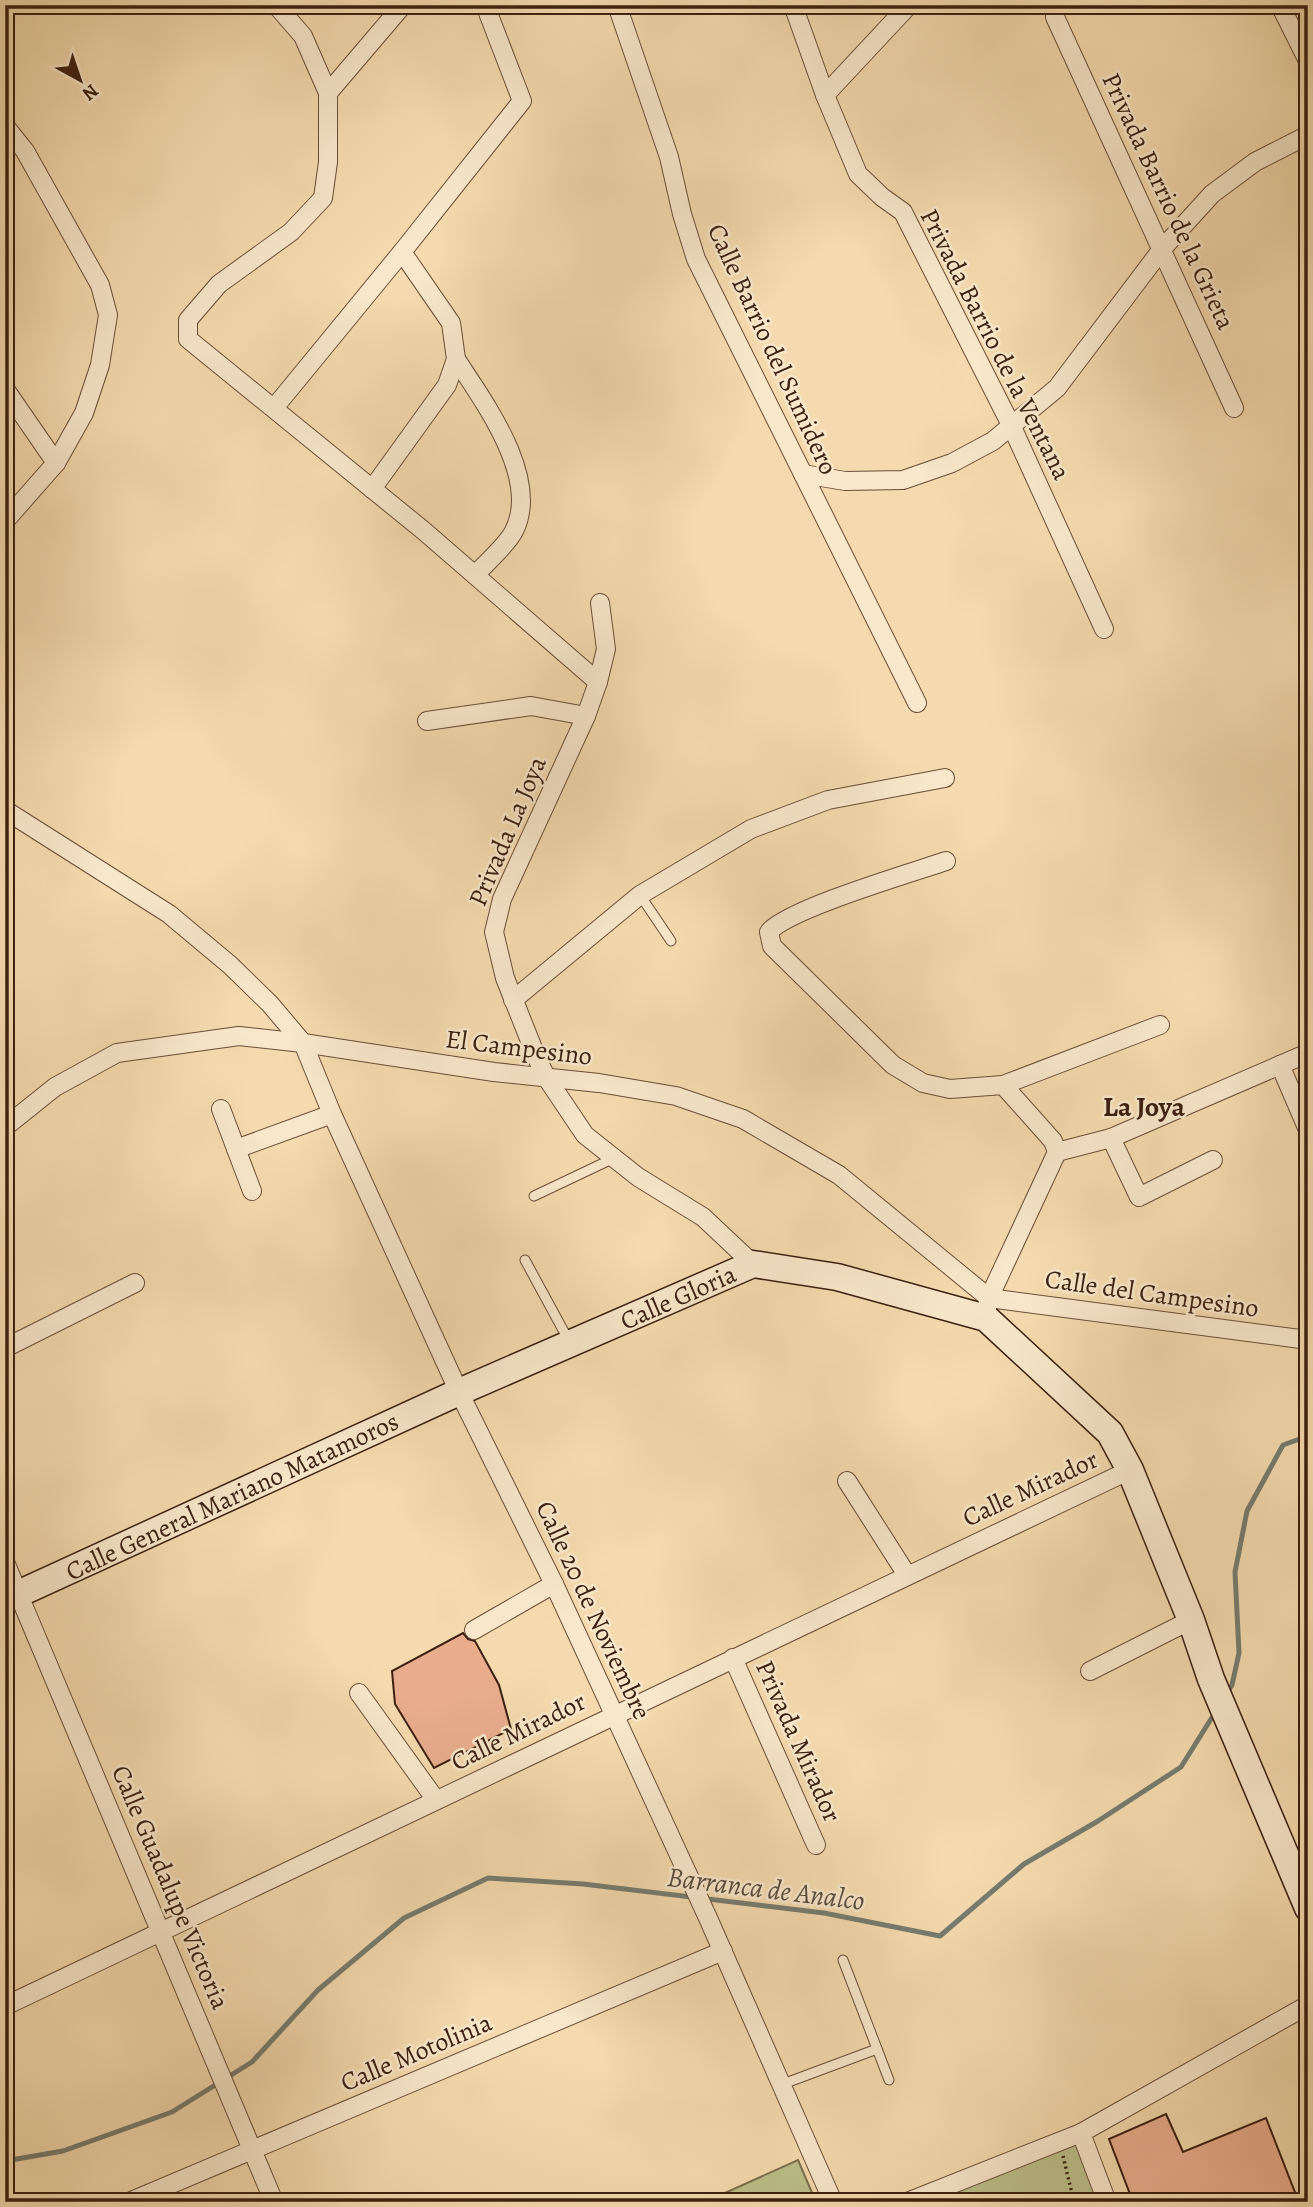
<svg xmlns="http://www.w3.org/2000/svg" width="1313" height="2207" font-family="Alegreya,serif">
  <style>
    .green { fill: #bcbf8a; stroke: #7c704e; stroke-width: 2 }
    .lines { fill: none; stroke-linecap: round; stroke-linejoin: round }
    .stream { stroke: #767c6f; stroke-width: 5 }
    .building { fill: #e9ad8d; stroke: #3c2011; stroke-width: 2 }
    .lane-casing { stroke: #6a4e38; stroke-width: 11 }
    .street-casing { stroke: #6a4e38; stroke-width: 20 }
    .secondary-casing { stroke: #3c2011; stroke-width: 29 }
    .path { stroke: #3c2011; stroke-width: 3.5; stroke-dasharray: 2 3.5; stroke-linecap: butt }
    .lane { stroke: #f8e7ca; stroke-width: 9 }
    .street { stroke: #f8e7ca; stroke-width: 18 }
    .secondary { stroke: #f8e7ca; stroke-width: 26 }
    .labels { text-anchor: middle; stroke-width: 5; stroke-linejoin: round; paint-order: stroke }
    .street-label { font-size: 26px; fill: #3c2011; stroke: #f8e7ca }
    .neighbourhood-label { font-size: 28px; font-weight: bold; fill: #3c2011; stroke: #f8e7ca }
    .water-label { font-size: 28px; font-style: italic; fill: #594e40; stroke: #f8e7ca }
  </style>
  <rect width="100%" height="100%" fill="#f4daae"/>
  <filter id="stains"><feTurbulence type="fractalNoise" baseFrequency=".00286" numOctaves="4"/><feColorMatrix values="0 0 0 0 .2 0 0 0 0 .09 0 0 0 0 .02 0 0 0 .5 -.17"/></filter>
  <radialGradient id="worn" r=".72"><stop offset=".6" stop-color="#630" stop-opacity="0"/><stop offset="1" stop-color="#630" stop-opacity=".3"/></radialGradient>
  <g class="green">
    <polygon points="1079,2140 1104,2202 918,2202"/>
    <polygon points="798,2160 816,2202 705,2202"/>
  </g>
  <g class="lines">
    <g class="stream">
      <polyline points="1227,1693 1232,1685 1239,1653 1235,1572 1247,1511 1283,1445 1308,1436"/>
      <polyline points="5,2161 63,2151 172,2112 252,2062 318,1990 404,1918 488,1878 583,1884 824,1913 940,1936 1024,1864 1098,1821 1181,1767 1216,1711"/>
    </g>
  </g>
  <g class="building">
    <polygon points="463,1633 468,1639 475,1641 499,1685 511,1729 434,1768 395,1704 392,1671"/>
    <polygon points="1166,2114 1183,2152 1266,2118 1296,2195 1277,2202 1133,2202 1109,2139"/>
  </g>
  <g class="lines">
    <defs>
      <g id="lane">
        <polyline points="640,895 671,941"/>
        <polyline points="534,1196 612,1159"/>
        <polyline points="525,1260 569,1341"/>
        <polyline points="843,1960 889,2080"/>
        <polyline points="783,2084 877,2049"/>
      </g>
      <g id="street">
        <polyline points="276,5 303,36 328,93 328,162 323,198 291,232 219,284 188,320 188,339 424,531 598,682"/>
        <polyline points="617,5 669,157 682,214 696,259 917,703"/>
        <polyline points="793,5 825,95 858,174 882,197 903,212 1012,427 1104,629"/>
        <polyline points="1280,5 1308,61"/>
        <polyline points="1055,17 1234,408"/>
        <polyline points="328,93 403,5"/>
        <polyline points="825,95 909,5"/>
        <polyline points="5,126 25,151 100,285 108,315 100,365 84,413 56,463 5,521"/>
        <path d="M456,359C483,401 541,478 514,531C507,545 486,563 475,575"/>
        <polyline points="5,389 56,463"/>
        <polyline points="274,408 402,252 522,101 485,5"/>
        <polyline points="803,474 845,481 903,480 952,463 993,441 1057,388 1162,249 1212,194 1255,162 1308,135"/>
        <polyline points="372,489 447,385 456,359 451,323 402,252"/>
        <polyline points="600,603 606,649 598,682 586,716 502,899 494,932 505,978 536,1056 546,1077 585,1135 638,1177 703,1217 753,1264"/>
        <polyline points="427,721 531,706 586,716"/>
        <polyline points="5,810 169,914 230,965 270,1004 303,1043 332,1114 459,1392 554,1584 708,1918 833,2202"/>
        <path d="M946,861C911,873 788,909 769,932L772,946L893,1065L923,1083L950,1089L1003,1085L1053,1141L1057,1152"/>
        <polyline points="513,1000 640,895 751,829 828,800 945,778"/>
        <polyline points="1280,1065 1308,1130"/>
        <polyline points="1003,1085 1160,1025"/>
        <polyline points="221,1109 252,1191"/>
        <polyline points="5,1127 55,1087 117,1053 239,1036 303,1043 494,1072 599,1083 676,1096 743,1119 839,1175 989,1298 1308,1340"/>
        <polyline points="1111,1138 1139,1197 1213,1160"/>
        <polyline points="236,1149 332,1114"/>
        <polyline points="1057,1152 1111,1138 1308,1053"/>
        <polyline points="987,1308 989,1298 1057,1152"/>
        <polyline points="5,1348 135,1283"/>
        <polyline points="847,1481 907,1575"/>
        <polyline points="5,1562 274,2202"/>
        <polyline points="474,1630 554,1584"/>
        <polyline points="733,1658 816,1845"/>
        <polyline points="1090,1671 1191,1620"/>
        <polyline points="359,1693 436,1800"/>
        <polyline points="5,2006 1130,1470"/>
        <polyline points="1081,2133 1107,2202"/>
        <polyline points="129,2202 723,1951"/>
        <polyline points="907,2202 1081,2133 1308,2005"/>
      </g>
      <polyline id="secondary" points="5,1600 459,1392 753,1264 837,1277 986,1318 1110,1433 1130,1470 1191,1620 1211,1679 1308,1908"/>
    </defs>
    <use href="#lane" class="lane-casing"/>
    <use href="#street" class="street-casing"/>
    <use href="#secondary" class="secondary-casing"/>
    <g class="path">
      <polyline points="1063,2156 1074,2202"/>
      <polyline points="1028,2202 1038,2199 1049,2202"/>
    </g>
    <use href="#lane" class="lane"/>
    <use href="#street" class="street"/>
    <use href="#secondary" class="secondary"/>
  </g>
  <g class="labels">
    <g class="street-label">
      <text transform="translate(1169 201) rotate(65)" y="9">Privada Barrio de la Grieta</text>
      <text transform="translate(996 344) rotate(63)" y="9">Privada Barrio de la Ventana</text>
      <text transform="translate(773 349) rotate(65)" y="9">Calle Barrio del Sumidero</text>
      <text transform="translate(507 831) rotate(-67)" y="9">Privada La Joya</text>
      <text transform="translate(519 1047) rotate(7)" y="9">El Campesino</text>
      <text transform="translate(1152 1293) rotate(8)" y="9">Calle del Campesino</text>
      <text transform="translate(678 1297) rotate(-24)" y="9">Calle Gloria</text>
      <text transform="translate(1030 1488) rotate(-25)" y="9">Calle Mirador</text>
      <text transform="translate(232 1496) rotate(-25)" y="9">Calle General Mariano Matamoros</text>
      <text transform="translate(594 1610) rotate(65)" y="9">Calle 20 de Noviembre</text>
      <text transform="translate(518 1731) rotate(-26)" y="9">Calle Mirador</text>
      <text transform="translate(799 1741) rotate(66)" y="9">Privada Mirador</text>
      <text transform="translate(171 1887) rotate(67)" y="9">Calle Guadalupe Victoria</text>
      <text transform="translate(416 2052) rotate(-23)" y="9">Calle Motolinia</text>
    </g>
    <g class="neighbourhood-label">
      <text x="1144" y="1116">La Joya</text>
    </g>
    <g class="water-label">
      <text transform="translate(766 1888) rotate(7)" y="10">Barranca de Analco</text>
    </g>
  </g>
  <rect width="1313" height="2207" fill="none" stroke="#f4daae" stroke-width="28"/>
  <rect x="7" y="7" width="1299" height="2193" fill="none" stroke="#3c2011" stroke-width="3.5"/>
  <rect x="14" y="14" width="1285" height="2179" fill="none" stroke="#3c2011" stroke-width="2"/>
  <g transform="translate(80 80) rotate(140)" stroke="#f8e7ca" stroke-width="5" paint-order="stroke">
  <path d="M0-5L12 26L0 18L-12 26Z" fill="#3c2011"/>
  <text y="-10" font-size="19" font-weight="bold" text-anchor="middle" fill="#3c2011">N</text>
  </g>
  <rect width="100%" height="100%" filter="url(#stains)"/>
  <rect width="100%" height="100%" fill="url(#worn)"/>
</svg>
